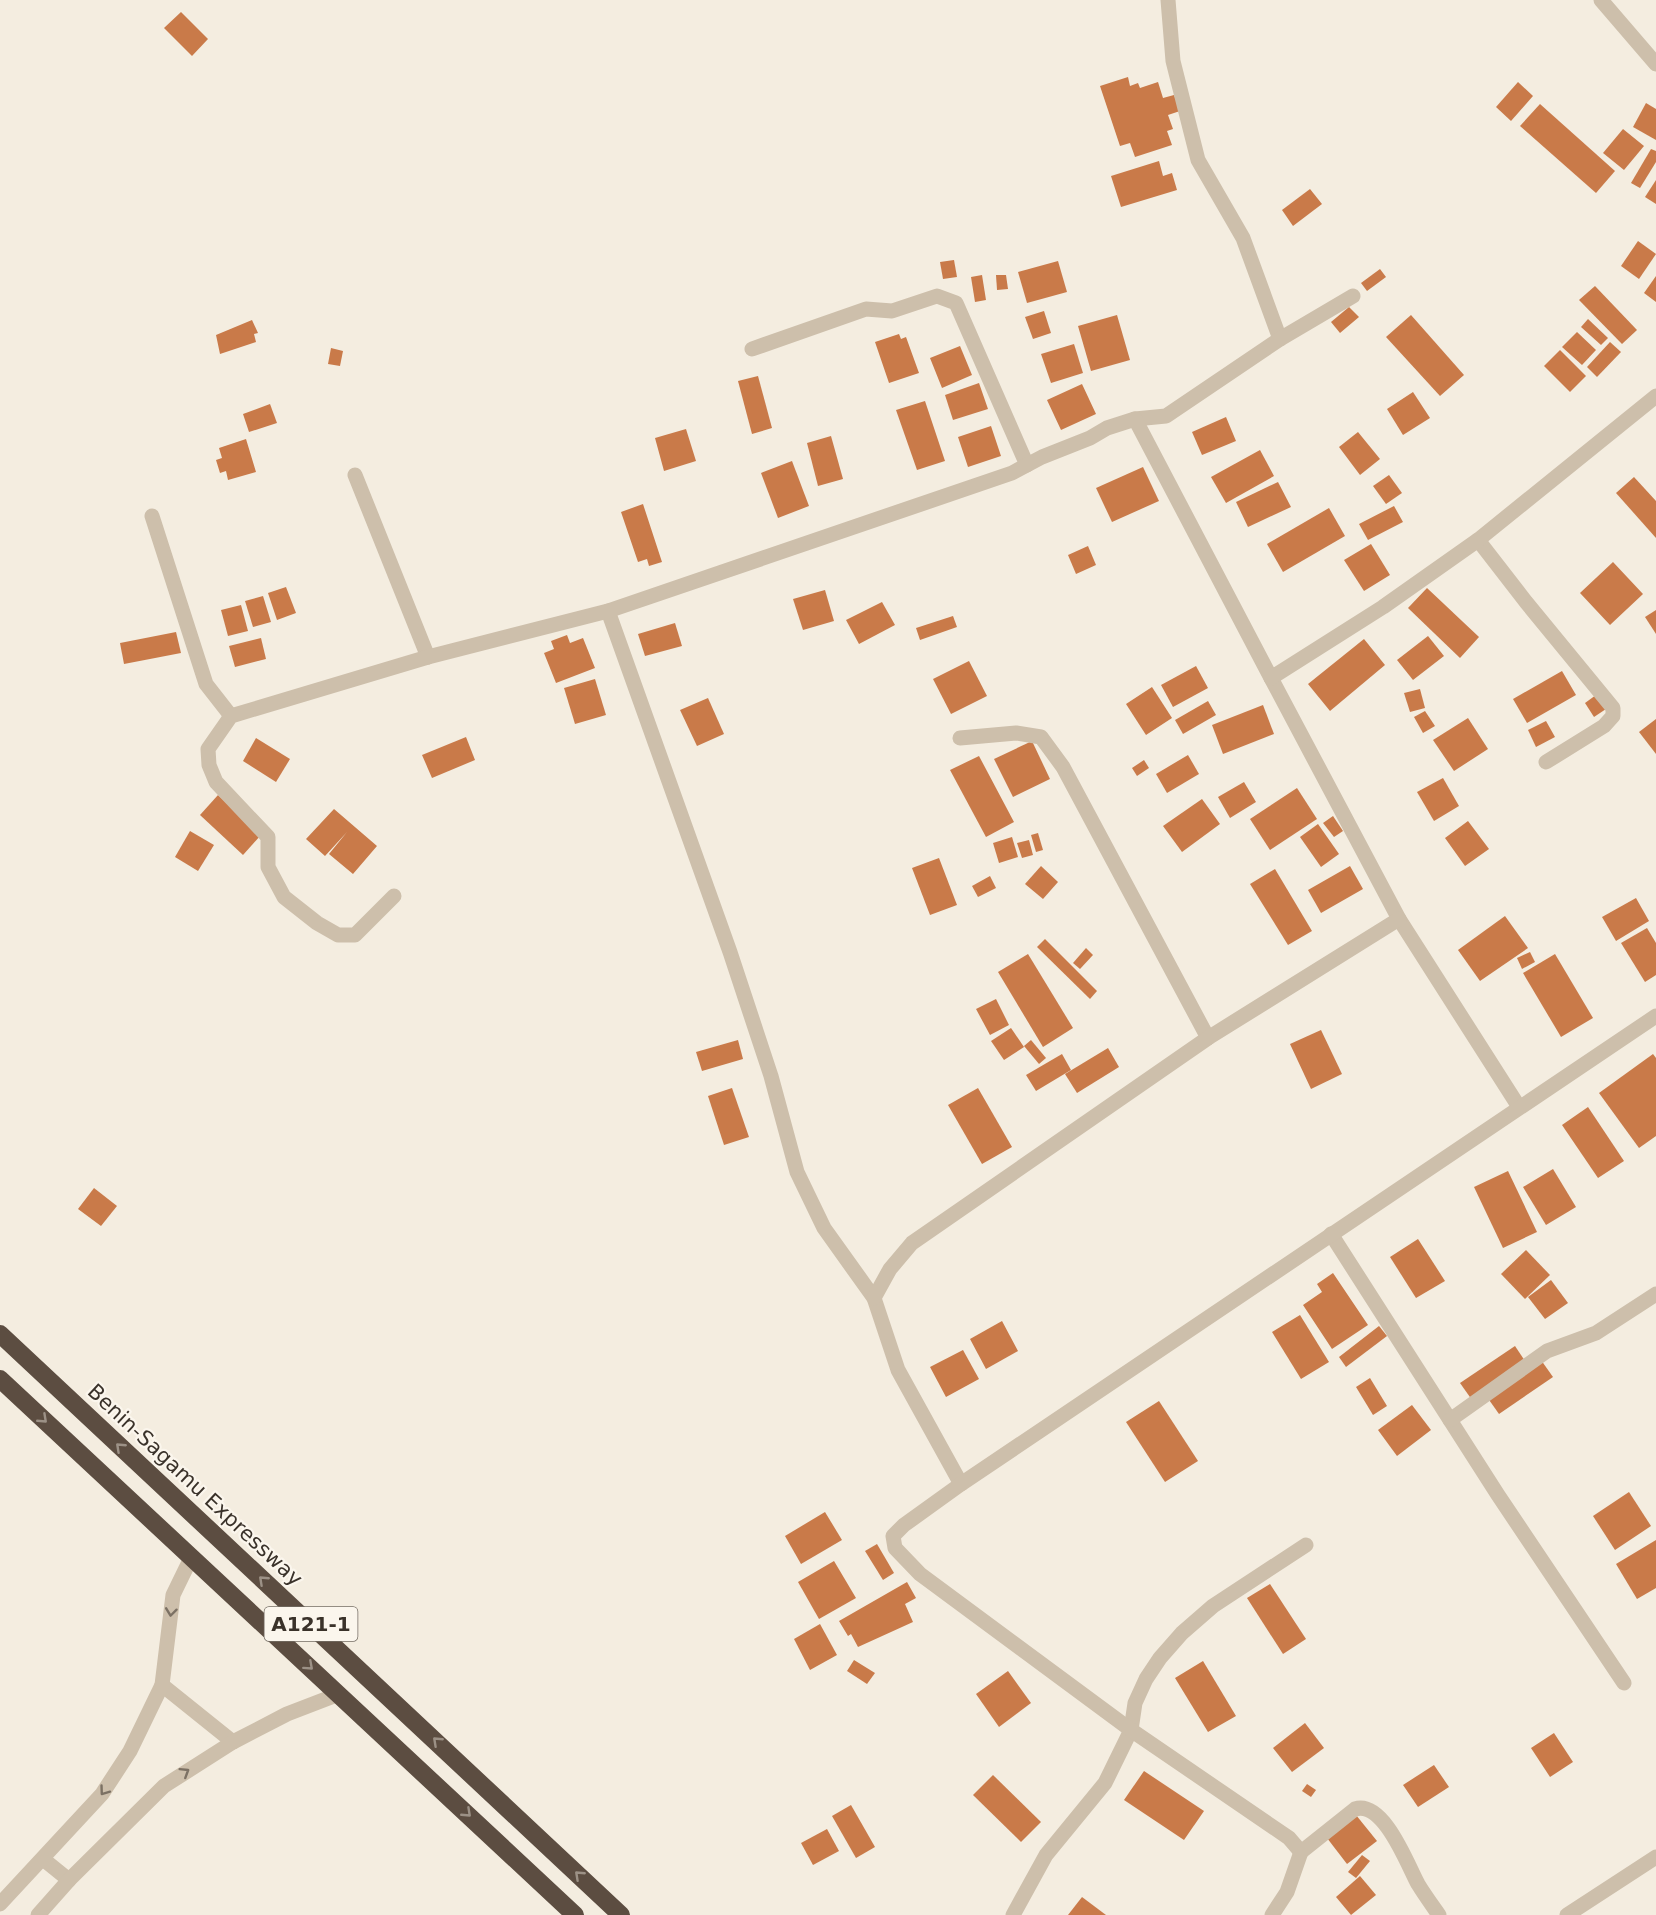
<svg xmlns="http://www.w3.org/2000/svg" width="1656" height="1915" font-family="'DejaVu Sans',sans-serif">
  <style>
    .building { fill: #c97a49 }
    .lines { fill: none; stroke-linecap: round; stroke-linejoin: round }
    .minor { stroke: #cdbfab; stroke-width: 15 }
    .highway { stroke: #5c4d41; stroke-width: 18 }
    .oneway { stroke: #9c9186 }
    .oneway2 { stroke: #7c7164 }
    .labels { text-anchor: middle; stroke-width: 4.5; stroke-linejoin: round; paint-order: stroke }
    .shield { fill: #fbf6ed; stroke: #746d64; stroke-width: 1.5 }
    .shield-label { font-size: 20px; font-weight: bold; fill: #3a322a }
    .street-label { font-size: 21px; fill: #3a322a; stroke: #fbf6ed }
  </style>
  <rect width="100%" height="100%" fill="#f4ede0"/>
  <g class="building">
    <polygon points="181,12 208,39 192,56 164,28"/>
    <polygon points="1128,77 1130,86 1138,83 1140,88 1158,82 1163,98 1174,95 1180,111 1168,115 1173,129 1167,131 1172,145 1135,157 1130,143 1120,146 1100,86"/>
    <polygon points="1518,82 1533,96 1511,121 1496,107"/>
    <polygon points="1646,103 1656,109 1656,140 1633,127"/>
    <polygon points="1540,104 1615,171 1596,193 1520,126"/>
    <polygon points="1623,129 1644,146 1624,170 1603,153"/>
    <polygon points="1651,149 1656,151 1656,162 1640,188 1631,183"/>
    <polygon points="1159,161 1163,176 1172,173 1177,190 1121,207 1111,176"/>
    <polygon points="1656,180 1656,204 1645,197"/>
    <polygon points="1310,189 1322,204 1293,226 1282,210"/>
    <polygon points="1638,241 1656,254 1639,279 1621,266"/>
    <polygon points="954,260 957,277 943,279 940,262"/>
    <polygon points="1058,261 1067,292 1027,303 1018,272"/>
    <polygon points="1380,269 1386,277 1367,291 1361,283"/>
    <polygon points="982,275 986,300 975,302 971,277"/>
    <polygon points="996,275 1006,275 1008,289 997,290"/>
    <polygon points="1656,276 1656,302 1644,293"/>
    <polygon points="1595,286 1637,330 1622,344 1579,300"/>
    <polygon points="1349,307 1359,317 1340,333 1331,322"/>
    <polygon points="1044,311 1051,333 1033,339 1025,317"/>
    <polygon points="1117,315 1130,360 1091,371 1078,326"/>
    <polygon points="1411,315 1464,375 1440,396 1386,337"/>
    <polygon points="1588,319 1608,338 1601,345 1581,327"/>
    <polygon points="252,320 258,333 254,334 256,342 220,354 216,335"/>
    <polygon points="1577,332 1596,350 1582,365 1562,347"/>
    <polygon points="899,334 901,339 906,337 919,373 889,383 875,342"/>
    <polygon points="1610,342 1621,352 1597,377 1587,367"/>
    <polygon points="1074,344 1083,373 1051,383 1041,354"/>
    <polygon points="960,346 972,375 942,388 930,358"/>
    <polygon points="331,348 343,351 340,366 328,364"/>
    <polygon points="1560,350 1586,376 1570,392 1544,366"/>
    <polygon points="758,376 772,428 752,434 738,381"/>
    <polygon points="979,383 988,409 953,420 945,395"/>
    <polygon points="1082,384 1096,414 1061,430 1047,400"/>
    <polygon points="1413,392 1430,418 1403,435 1387,409"/>
    <polygon points="925,401 945,461 917,470 896,410"/>
    <polygon points="270,404 277,423 249,432 243,414"/>
    <polygon points="1226,417 1236,441 1202,455 1192,432"/>
    <polygon points="991,426 1001,456 968,467 958,437"/>
    <polygon points="686,429 696,461 664,471 655,438"/>
    <polygon points="1358,432 1380,459 1360,475 1339,447"/>
    <polygon points="831,436 843,479 818,486 807,443"/>
    <polygon points="246,439 256,472 228,480 226,471 220,473 216,460 222,458 219,448"/>
    <polygon points="1260,450 1274,476 1226,503 1211,477"/>
    <polygon points="792,461 809,506 778,518 761,473"/>
    <polygon points="1143,467 1159,501 1112,522 1096,488"/>
    <polygon points="1389,475 1402,493 1386,504 1373,486"/>
    <polygon points="1634,477 1656,501 1656,538 1616,493"/>
    <polygon points="1278,482 1291,507 1248,527 1236,502"/>
    <polygon points="643,504 662,562 649,566 647,559 638,562 621,512"/>
    <polygon points="1394,506 1403,522 1368,540 1359,524"/>
    <polygon points="1329,508 1345,536 1283,572 1267,544"/>
    <polygon points="1371,544 1390,575 1364,591 1344,560"/>
    <polygon points="1088,546 1096,565 1076,574 1068,555"/>
    <polygon points="1613,562 1643,594 1610,625 1580,593"/>
    <polygon points="286,587 296,613 277,620 268,593"/>
    <polygon points="1427,588 1479,637 1460,658 1408,608"/>
    <polygon points="825,590 834,621 803,630 793,599"/>
    <polygon points="263,596 271,622 253,627 245,601"/>
    <polygon points="882,602 895,625 859,644 846,620"/>
    <polygon points="241,605 248,631 228,636 221,610"/>
    <polygon points="1656,610 1656,634 1645,617"/>
    <polygon points="953,616 957,627 920,640 916,628"/>
    <polygon points="675,623 682,646 645,656 638,634"/>
    <polygon points="176,632 181,653 124,664 120,643"/>
    <polygon points="567,635 570,643 583,638 595,668 556,683 544,653 554,649 551,641"/>
    <polygon points="1428,636 1444,656 1413,680 1397,660"/>
    <polygon points="261,638 266,659 235,667 229,646"/>
    <polygon points="1364,639 1385,665 1330,711 1308,684"/>
    <polygon points="969,661 987,696 951,714 933,679"/>
    <polygon points="1196,666 1208,688 1173,707 1161,685"/>
    <polygon points="1562,671 1576,695 1527,723 1513,699"/>
    <polygon points="595,679 606,715 575,724 564,688"/>
    <polygon points="1152,687 1172,718 1146,735 1126,704"/>
    <polygon points="1420,689 1425,708 1410,712 1404,693"/>
    <polygon points="1596,695 1606,709 1594,717 1585,703"/>
    <polygon points="708,698 724,734 697,746 680,710"/>
    <polygon points="1208,701 1216,715 1183,734 1175,720"/>
    <polygon points="1263,705 1274,734 1223,754 1212,725"/>
    <polygon points="1425,711 1435,726 1423,733 1414,717"/>
    <polygon points="1468,718 1488,749 1454,771 1433,740"/>
    <polygon points="1656,719 1656,754 1639,732"/>
    <polygon points="1546,721 1555,737 1536,747 1528,730"/>
    <polygon points="466,737 475,760 432,778 422,755"/>
    <polygon points="256,738 290,759 276,782 243,761"/>
    <polygon points="1032,741 1050,779 1013,797 994,759"/>
    <polygon points="1188,755 1199,774 1167,793 1156,774"/>
    <polygon points="979,756 1014,822 986,837 950,770"/>
    <polygon points="1144,760 1149,768 1137,776 1132,768"/>
    <polygon points="1443,778 1459,806 1434,821 1417,792"/>
    <polygon points="1244,782 1256,802 1230,818 1218,797"/>
    <polygon points="1297,788 1317,819 1270,850 1250,819"/>
    <polygon points="218,795 261,835 243,855 200,815"/>
    <polygon points="1202,799 1220,824 1182,852 1163,826"/>
    <polygon points="334,809 377,846 353,874 329,854 347,832 325,856 306,839"/>
    <polygon points="1333,816 1343,831 1334,837 1323,823"/>
    <polygon points="1468,821 1489,849 1465,866 1445,838"/>
    <polygon points="1318,824 1339,854 1321,867 1300,837"/>
    <polygon points="190,831 214,845 198,871 175,857"/>
    <polygon points="1038,833 1043,850 1036,852 1031,835"/>
    <polygon points="1012,837 1018,857 999,863 993,843"/>
    <polygon points="1029,840 1033,855 1022,858 1017,843"/>
    <polygon points="939,858 957,905 930,915 912,868"/>
    <polygon points="1041,866 1058,882 1043,899 1025,884"/>
    <polygon points="1350,866 1363,889 1321,913 1308,890"/>
    <polygon points="1275,869 1312,931 1288,945 1250,884"/>
    <polygon points="990,876 996,888 978,897 972,886"/>
    <polygon points="1636,898 1649,921 1616,941 1602,917"/>
    <polygon points="1505,916 1528,948 1480,981 1458,950"/>
    <polygon points="1647,928 1656,943 1656,975 1645,982 1621,943"/>
    <polygon points="1045,939 1097,991 1090,999 1037,947"/>
    <polygon points="1086,948 1093,955 1080,969 1073,963"/>
    <polygon points="1530,952 1535,962 1522,969 1517,958"/>
    <polygon points="1028,954 1073,1028 1043,1047 998,972"/>
    <polygon points="1555,954 1593,1018 1561,1037 1523,973"/>
    <polygon points="996,999 1009,1025 990,1035 976,1009"/>
    <polygon points="1011,1028 1024,1047 1004,1060 991,1041"/>
    <polygon points="1321,1030 1342,1074 1311,1089 1290,1044"/>
    <polygon points="738,1040 743,1059 702,1071 696,1052"/>
    <polygon points="1031,1040 1046,1058 1039,1064 1024,1046"/>
    <polygon points="1108,1048 1119,1067 1077,1093 1065,1074"/>
    <polygon points="1062,1054 1071,1070 1036,1091 1026,1075"/>
    <polygon points="1653,1054 1656,1058 1656,1136 1639,1148 1599,1093"/>
    <polygon points="732,1088 749,1137 724,1145 708,1096"/>
    <polygon points="978,1088 1012,1147 982,1164 948,1105"/>
    <polygon points="1588,1107 1624,1161 1598,1178 1562,1125"/>
    <polygon points="1553,1169 1576,1207 1546,1225 1523,1187"/>
    <polygon points="1508,1171 1537,1232 1503,1248 1474,1187"/>
    <polygon points="94,1188 117,1206 101,1226 78,1209"/>
    <polygon points="1418,1239 1445,1281 1416,1298 1390,1257"/>
    <polygon points="1526,1250 1550,1275 1525,1299 1501,1274"/>
    <polygon points="1333,1273 1368,1325 1332,1349 1303,1305 1322,1292 1317,1284"/>
    <polygon points="1551,1280 1568,1303 1545,1319 1528,1297"/>
    <polygon points="1300,1315 1329,1362 1301,1379 1272,1332"/>
    <polygon points="1002,1321 1018,1351 986,1369 970,1339"/>
    <polygon points="1379,1326 1387,1336 1346,1367 1339,1357"/>
    <polygon points="1515,1346 1527,1364 1472,1400 1460,1383"/>
    <polygon points="963,1350 979,1379 946,1397 930,1367"/>
    <polygon points="1541,1360 1553,1377 1499,1414 1487,1397"/>
    <polygon points="1370,1378 1387,1406 1373,1415 1356,1387"/>
    <polygon points="1159,1401 1198,1461 1165,1482 1126,1422"/>
    <polygon points="1412,1405 1431,1430 1397,1456 1378,1430"/>
    <polygon points="1629,1492 1651,1526 1615,1550 1593,1516"/>
    <polygon points="825,1512 842,1540 801,1564 785,1536"/>
    <polygon points="1656,1540 1656,1588 1637,1599 1616,1564"/>
    <polygon points="877,1544 894,1573 883,1580 865,1551"/>
    <polygon points="834,1561 856,1598 819,1619 798,1582"/>
    <polygon points="907,1582 916,1598 905,1604 913,1622 858,1647 851,1634 848,1636 839,1621"/>
    <polygon points="1270,1584 1306,1639 1283,1654 1247,1598"/>
    <polygon points="820,1624 837,1655 810,1670 794,1639"/>
    <polygon points="854,1660 875,1673 867,1684 847,1671"/>
    <polygon points="1203,1661 1236,1716 1208,1732 1175,1678"/>
    <polygon points="1008,1671 1031,1703 999,1727 976,1694"/>
    <polygon points="1305,1723 1324,1748 1292,1772 1273,1748"/>
    <polygon points="1554,1733 1573,1762 1550,1777 1531,1748"/>
    <polygon points="1434,1765 1449,1787 1418,1807 1403,1785"/>
    <polygon points="1144,1771 1204,1811 1184,1840 1124,1800"/>
    <polygon points="993,1775 1041,1822 1021,1842 973,1795"/>
    <polygon points="1307,1784 1316,1790 1311,1797 1302,1791"/>
    <polygon points="851,1805 875,1847 856,1858 832,1816"/>
    <polygon points="1356,1815 1377,1841 1347,1864 1327,1838"/>
    <polygon points="827,1829 839,1851 813,1865 801,1843"/>
    <polygon points="1362,1855 1370,1861 1356,1878 1348,1872"/>
    <polygon points="1360,1876 1376,1895 1351,1915 1336,1897"/>
    <polygon points="1082,1897 1106,1915 1068,1915"/>
  </g>
  <g class="lines">
    <g class="minor">
      <polyline points="1168,0 1173,61 1198,160 1243,238 1280,339"/>
      <polyline points="1601,0 1656,64"/>
      <polyline points="752,349 866,309 892,311 937,296 956,303 1027,465"/>
      <polyline points="1135,419 1166,416 1280,339 1353,296"/>
      <polyline points="355,475 428,657"/>
      <polyline points="152,516 206,684 231,716"/>
      <polyline points="1478,540 1526,602 1613,708 1613,716 1604,726 1546,762"/>
      <polyline points="608,611 730,952 771,1076 797,1172 824,1228 874,1298 898,1370 961,1484"/>
      <polyline points="1271,678 1399,919 1519,1107"/>
      <polyline points="960,738 1016,733 1041,737 1063,767 1208,1038"/>
      <polyline points="394,896 355,935 338,935 317,923 284,897 268,867 268,837 216,782 209,765 208,749 231,716 428,657 608,611 1012,473 1042,457 1090,438 1107,428 1135,419 1271,678 1383,607 1478,540 1656,396"/>
      <polyline points="1331,1234 1498,1495 1624,1683"/>
      <polyline points="874,1298 890,1269 912,1243 1208,1038 1399,919"/>
      <polyline points="1450,1420 1547,1351 1596,1333 1656,1294"/>
      <polyline points="162,1685 233,1742"/>
      <polyline points="43,1859 69,1880"/>
      <polyline points="0,1904 102,1794 130,1751 162,1685 173,1595 191,1558"/>
      <polyline points="38,1915 69,1880 164,1786 233,1742 287,1714 339,1694"/>
      <polyline points="1013,1915 1046,1855 1105,1783 1131,1730 1135,1703 1146,1679 1160,1658 1182,1633 1213,1606 1306,1545"/>
      <polyline points="1272,1915 1287,1892 1301,1852"/>
      <path d="M1439,1915C1432,1905 1424,1894 1418,1884C1408,1866 1384,1800 1355,1809L1301,1852L1289,1838L1131,1730L920,1574L895,1548L893,1536L904,1525L961,1484L1656,1016"/>
      <polyline points="1567,1915 1656,1857"/>
    </g>
    <g class="highway">
      <polyline points="0,1334 621,1915"/>
      <polyline points="0,1379 575,1915"/>
    </g>
  </g>
  <defs><path id="oneway-chevron" d="M-2-3.5L2.5 0L-2 3.5" fill="none" stroke-width="1.6" stroke-linecap="round" stroke-linejoin="round" transform="scale(1.5)"/></defs>
  <g class="oneway">
    <use href="#oneway-chevron" transform="translate(43 1419) rotate(43)"/>
    <use href="#oneway-chevron" transform="translate(120 1447) rotate(-137)"/>
    <use href="#oneway-chevron" transform="translate(263 1580) rotate(-137)"/>
    <use href="#oneway-chevron" transform="translate(309 1666) rotate(42)"/>
    <use href="#oneway-chevron" transform="translate(437 1741) rotate(-137)"/>
    <use href="#oneway-chevron" transform="translate(467 1813) rotate(43)"/>
    <use href="#oneway-chevron" transform="translate(579 1875) rotate(-137)"/>
  </g>
  <g class="oneway2">
    <use href="#oneway-chevron" transform="translate(171 1612) rotate(97)"/>
    <use href="#oneway-chevron" transform="translate(185 1772) rotate(-32)"/>
    <use href="#oneway-chevron" transform="translate(104 1791) rotate(126)"/>
  </g>
  <g class="labels">
    <rect class="shield" x="264.5" y="1607" width="93" height="34" rx="4.5"/>
    <g class="shield-label">
      <text x="311" y="1631">A121-1</text>
    </g>
    <g class="street-label">
      <text transform="translate(195 1485) rotate(43)" y="7">Benin-Sagamu Expressway</text>
    </g>
  </g>
</svg>
